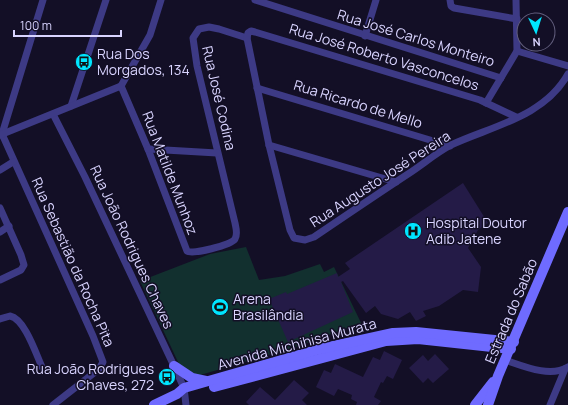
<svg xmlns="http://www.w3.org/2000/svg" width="568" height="405" font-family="Manrope,sans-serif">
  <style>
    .grass { fill: #12302f }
    .building { fill: #241b47 }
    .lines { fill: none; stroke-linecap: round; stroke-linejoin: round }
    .street { stroke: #3d3a85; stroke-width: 7 }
    .secondary { stroke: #6f6bff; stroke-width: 10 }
    .labels { text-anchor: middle; stroke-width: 3; stroke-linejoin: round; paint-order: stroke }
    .street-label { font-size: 14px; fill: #d9d4ff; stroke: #130f26 }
    .poi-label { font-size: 14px; fill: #d9d4ff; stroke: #130f26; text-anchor: start }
  </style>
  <rect width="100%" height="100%" fill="#130f26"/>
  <polygon class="grass" points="246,247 259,280 285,276 320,264 324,272 334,267 364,329 347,328 302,345 197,376 179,364 140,281 210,254"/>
  <g class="building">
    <polygon points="463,183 488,223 478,230 468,248 481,267 478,292 463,290 439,306 423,311 426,316 416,321 410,312 398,319 381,314 375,306 366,313 343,281 341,282 353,312 288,342 269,299 286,292 287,294 337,273 338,277 350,269 345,263"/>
    <polygon points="384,351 402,360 393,379 387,376 383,383 381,382 374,397 381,401 378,405 356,405 357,402 351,399 352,395 338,389 334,396 316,387 324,370 331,373 335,364 363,377 373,357 380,360"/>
    <polygon points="435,354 449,369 433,383 428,378 423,383 409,368 423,355 428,361"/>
    <polygon points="294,380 309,393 302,400 307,405 249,405 246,402 260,387 275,400"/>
  </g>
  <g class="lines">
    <g class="street">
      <polyline points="43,0 2,134 93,336 103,362 99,369 53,405"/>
      <polyline points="255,0 501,78"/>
      <polyline points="450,0 451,6 454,8 517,19"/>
      <polyline points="365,36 376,0"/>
      <polyline points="517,51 568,66"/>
      <path d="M121,86L148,149L187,251C192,255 231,245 235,239C238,234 236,228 235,223L197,66L193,38L199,29L209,27L219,29L247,38"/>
      <polyline points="257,88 450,146"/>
      <polyline points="486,103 517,51 516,0"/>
      <polyline points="71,106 106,0"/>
      <polyline points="53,114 85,177 174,366 184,388 186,405"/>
      <path d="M516,117L480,100L255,32L251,31L248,33L247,38L269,145L290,230L294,238L305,240L314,237C345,216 376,195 408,174C422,165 436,153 451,145C492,126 544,117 568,74"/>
      <polyline points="0,135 121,86 150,35 161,0"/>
      <polyline points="269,145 396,182"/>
      <polyline points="148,149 217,153"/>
      <polyline points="0,170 13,162"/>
      <polyline points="0,208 21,255 24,265 21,270 0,280"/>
      <polyline points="0,232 9,226"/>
      <path d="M0,319L10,316C25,319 36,354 42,367"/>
      <path d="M505,360C523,366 550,378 568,367"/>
      <polyline points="550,405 565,369"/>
    </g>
    <g class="secondary">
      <polyline points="174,366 192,378 206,381"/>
      <polyline points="214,387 386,341 418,339 511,349"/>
      <polyline points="154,405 177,394 184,388 320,349 393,333 416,332 514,342"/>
      <polyline points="475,405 493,382"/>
      <polyline points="488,405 498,376 568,212"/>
    </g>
  </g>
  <defs>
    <symbol id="bus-disc" viewBox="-11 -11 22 22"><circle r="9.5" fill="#00e5ff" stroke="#130f26"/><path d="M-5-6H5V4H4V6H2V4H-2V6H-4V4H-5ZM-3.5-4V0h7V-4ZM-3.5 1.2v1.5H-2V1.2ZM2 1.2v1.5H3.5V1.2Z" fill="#111"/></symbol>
    <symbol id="hospital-disc" viewBox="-11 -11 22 22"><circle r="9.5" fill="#00e5ff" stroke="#130f26"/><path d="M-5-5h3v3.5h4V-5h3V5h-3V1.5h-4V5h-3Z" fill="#111"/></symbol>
    <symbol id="stadium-disc" viewBox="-11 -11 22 22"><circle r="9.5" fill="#00e5ff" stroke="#130f26"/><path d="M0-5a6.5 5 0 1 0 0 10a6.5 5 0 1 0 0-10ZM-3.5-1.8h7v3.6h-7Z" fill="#111"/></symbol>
  </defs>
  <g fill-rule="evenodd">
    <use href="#bus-disc" x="74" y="52" width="20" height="20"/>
    <use href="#hospital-disc" x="403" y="221" width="20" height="20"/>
    <use href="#stadium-disc" x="210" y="297" width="20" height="20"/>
    <use href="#bus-disc" x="157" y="367" width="20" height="20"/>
  </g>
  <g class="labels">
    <g class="street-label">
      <text transform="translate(416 38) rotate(17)" y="5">Rua José Carlos Monteiro</text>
      <text transform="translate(384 57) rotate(17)" y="5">Rua José Roberto Vasconcelos</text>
      <text transform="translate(219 98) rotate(77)" y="5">Rua José Codina</text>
      <text transform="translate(358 104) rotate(17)" y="5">Rua Ricardo de Mello</text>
      <text transform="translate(170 173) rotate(69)" y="5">Rua Matilde Munhoz</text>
      <text transform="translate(380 179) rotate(-33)" y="5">Rua Augusto José Pereira</text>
      <text transform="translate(132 247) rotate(65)" y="5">Rua João Rodrigues Chaves</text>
      <text transform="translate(73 262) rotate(66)" y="5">Rua Sebastião da Rocha Pita</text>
      <text transform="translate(511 311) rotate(-67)" y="5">Estrada do Sabão</text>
      <text transform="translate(297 344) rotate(-15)" y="5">Avenida Michihisa Murata</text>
    </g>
    <g class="poi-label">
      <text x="97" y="59">Rua Dos<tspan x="97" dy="16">Morgados, 134</tspan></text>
      <text x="426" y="228">Hospital Doutor<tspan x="426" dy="16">Adib Jatene</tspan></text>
      <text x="233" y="304">Arena<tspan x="233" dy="16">Brasilândia</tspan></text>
      <text x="154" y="374" text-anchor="end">Rua João Rodrigues<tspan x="154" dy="16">Chaves, 272</tspan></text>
    </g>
  </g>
  <g transform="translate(536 32) rotate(176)"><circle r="19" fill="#130f26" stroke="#625e7d"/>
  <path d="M0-3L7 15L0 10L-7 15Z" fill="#00e5ff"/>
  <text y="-6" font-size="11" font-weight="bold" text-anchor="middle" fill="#d9d4ff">N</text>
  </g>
  <path d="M14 30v6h107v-6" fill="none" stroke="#d9d4ff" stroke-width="2"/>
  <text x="20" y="30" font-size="12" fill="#d9d4ff" stroke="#130f26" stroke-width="3" paint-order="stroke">100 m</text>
</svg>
